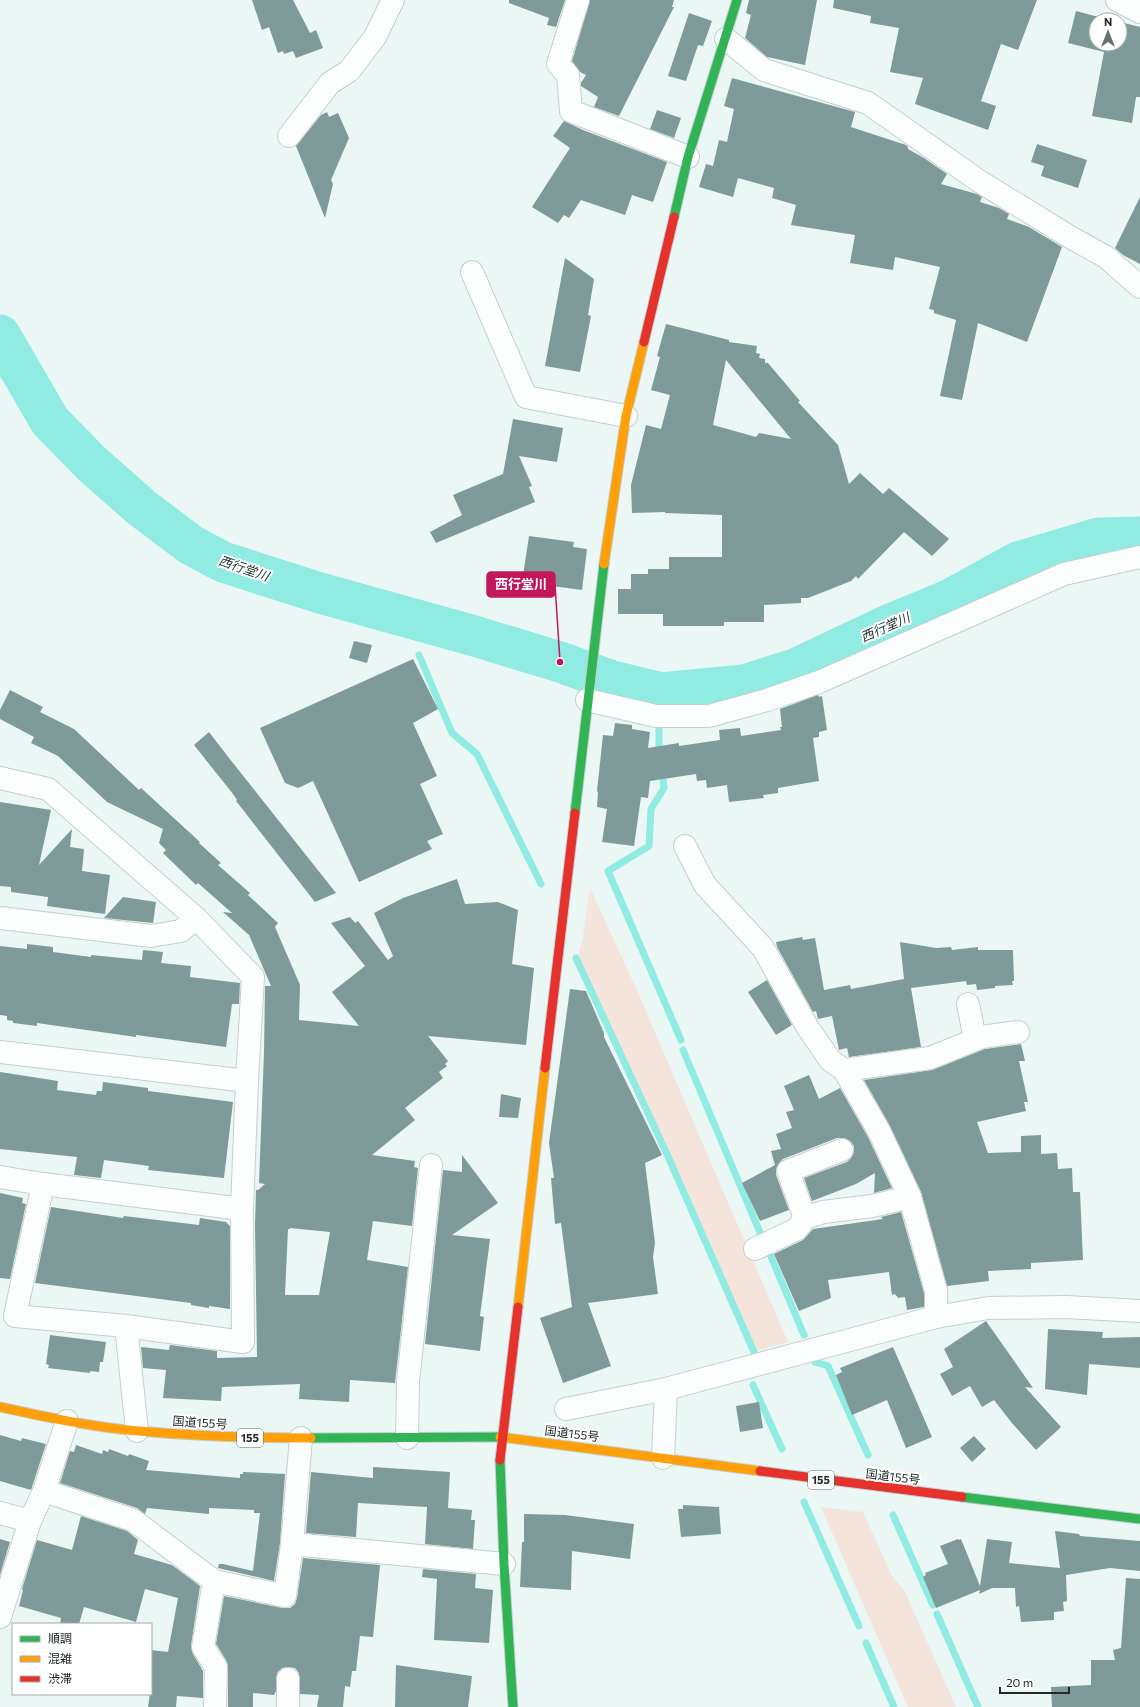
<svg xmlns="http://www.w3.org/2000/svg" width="1140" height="1707" font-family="Commissioner,'Noto Sans JP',sans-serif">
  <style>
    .green { fill: #f4e4db }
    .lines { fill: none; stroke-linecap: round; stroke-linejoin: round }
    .stream { stroke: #90ebe3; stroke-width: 7 }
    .river { stroke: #90ebe3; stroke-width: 41 }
    .building { fill: #7f9b99; fill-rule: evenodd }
    .street-casing { stroke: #c5cfce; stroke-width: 24 }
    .fast-casing { stroke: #c5cfce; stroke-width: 11 }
    .slow-casing { stroke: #c5cfce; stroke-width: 11 }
    .jam-casing { stroke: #c5cfce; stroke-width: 11 }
    .street { stroke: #fcfefe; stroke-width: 22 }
    .fast { stroke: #30b455; stroke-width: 9 }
    .slow { stroke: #ff9f0a; stroke-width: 9 }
    .jam { stroke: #e5322d; stroke-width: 9 }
    .labels { text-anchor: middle; stroke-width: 4; stroke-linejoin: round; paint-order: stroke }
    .shield { fill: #fff; stroke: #646a69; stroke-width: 1 }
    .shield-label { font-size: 11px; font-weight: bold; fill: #212a29 }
    .street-label { font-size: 12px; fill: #212a29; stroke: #fff }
    .water-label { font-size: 13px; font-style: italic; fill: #1b312e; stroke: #fff }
    .leader { fill: none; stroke: #c2185b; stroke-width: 1.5 }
    .callout-dot { fill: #c2185b; stroke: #fff; stroke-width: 1.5 }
    .callout { fill: #c2185b; stroke: #c2185b; stroke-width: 1.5 }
    .callout-label { font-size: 13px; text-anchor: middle; font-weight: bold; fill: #fff }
  </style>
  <rect width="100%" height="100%" fill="#eaf7f5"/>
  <g class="green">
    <polygon points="590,888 636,988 788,1342 756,1351 578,957 583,937"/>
    <polygon points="821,1507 863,1512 892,1576 904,1590 956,1707 908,1707"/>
  </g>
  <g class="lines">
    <g class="stream">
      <polyline points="419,655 452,733 477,754 541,884"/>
      <polyline points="659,730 659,754"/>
      <polyline points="662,770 664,788 651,809 649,846 608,871 681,1040"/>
      <polyline points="576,958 666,1152 754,1352"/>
      <polyline points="683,1050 761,1235"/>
      <polyline points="769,1252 804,1335"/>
      <polyline points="815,1362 828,1366 868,1455"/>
      <polyline points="753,1385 782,1449"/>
      <polyline points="804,1502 859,1626"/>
      <polyline points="893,1515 933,1605"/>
      <polyline points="937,1614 978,1707"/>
      <polyline points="866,1643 894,1707"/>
    </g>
    <polyline class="river" points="0,335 50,421 92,464 142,508 191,545 223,562 320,593 471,635 560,662 612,681 661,693 744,685 795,669 886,626 949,600 1018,562 1099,538 1140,537"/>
  </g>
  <g class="building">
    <polygon points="252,0 293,0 310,33 316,30 323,48 296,58 293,51 284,54 283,51 278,53 269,27 262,30"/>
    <polygon points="509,0 565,0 556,27 547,25 549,18 509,3"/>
    <polygon points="590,0 674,0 672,7 674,7 619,116 594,107 598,97 581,86 581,83 586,75 580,72 572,61"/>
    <polygon points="749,0 817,0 805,65 767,57 745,38 751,15 746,13"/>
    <polygon points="834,0 1037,0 1018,50 1001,44 981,101 996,106 988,130 915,104 923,78 890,72 899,28 870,23 871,16 833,8"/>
    <polygon points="1076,11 1110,20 1096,20 1096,44 1120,44 1120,22 1140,27 1140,97 1136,97 1132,123 1092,116 1104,52 1068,43"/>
    <polygon points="689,13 712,21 703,46 698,45 686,81 668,76"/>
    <polygon points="732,78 855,112 851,127 906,145 908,147 908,149 924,158 947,174 941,184 977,194 982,197 980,202 999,208 1009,214 1007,219 1029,227 1062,247 1027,342 978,323 962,400 940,396 956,320 934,313 934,310 929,309 940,267 895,257 893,270 850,263 855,235 791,225 796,205 772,198 774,188 738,178 733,197 699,187 706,164 713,166 719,140 727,142 734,109 724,106"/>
    <polygon points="657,110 681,118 674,138 650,129"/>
    <polygon points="327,112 329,117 338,113 349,138 331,180 333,184 325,218 296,146 321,115"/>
    <polygon points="564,121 583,130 667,162 653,202 632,195 625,215 581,200 569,218 564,215 558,223 532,207 570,148 553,136"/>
    <polygon points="1037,144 1087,160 1078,188 1041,176 1044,166 1031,162"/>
    <polygon points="1140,197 1140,264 1123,255 1115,248"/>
    <polygon points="565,258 594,279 588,315 591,316 580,372 545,366"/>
    <path d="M666,324L729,340V342L757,346L756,353L760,354L759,358L765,359V363H768L800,401L798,402L838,445L849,484L860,473L883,494L889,488L949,539L932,556L904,532L858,579L856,576L851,581L808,598H801V603L764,605V622H724V626H663V614H618V589H631V574H648V569H669V557H722V515L665,513V512L632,513L631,485L646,425L661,429L670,395L651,390L660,357L657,356ZM726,360L791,439L759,433L756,437L713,425Z"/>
    <polygon points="513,419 563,428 557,462 519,456 532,486 529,487 535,502 436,543 430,532 462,515 453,495 503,474"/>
    <polygon points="529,536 574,542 573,547 587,549 582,590 522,582"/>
    <polygon points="354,641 372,645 367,663 349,658"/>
    <polygon points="413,659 438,709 413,723 437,776 420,784 443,834 427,841 432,849 359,882 313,781 298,788 285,783 260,728"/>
    <path d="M10,690L43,707L40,712L74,729L139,790L141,788L200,842L199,843L221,863L218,865L250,893L248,895L278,923L275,927L300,985L299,1020L359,1026L332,992L365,966L331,923L350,917L355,923L358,921L388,960L393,956L374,913L403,898L457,879L465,904L498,902L518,910L512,964L534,968L526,1045L428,1036L448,1061L445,1064L447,1066L439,1072L443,1078L405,1108L415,1120L372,1155L415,1161L414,1167L418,1168L412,1226L373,1221L367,1260L408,1267L395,1383L350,1380L349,1402L299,1399L300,1384L222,1387L221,1401L163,1398L166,1370L143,1368L141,1347L169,1350L170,1345L217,1351V1358L257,1357L255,1225L256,1190H258L265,1184L259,1183L264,1052L265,986H271L249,935L223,912L232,913L198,883L196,885L163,853L166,850L159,843L163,829L107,802L58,756L31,743L34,737L0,719V710ZM290,1228L330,1232L319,1295H285L288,1229H290Z"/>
    <polygon points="818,695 819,697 822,696 827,730 819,732 819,737 813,738 819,781 778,788 778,793 763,795 764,798 729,802 727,785 707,788 706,780 697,781 696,774 650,781 648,798 641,797 634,846 602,842 607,809 597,807 598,792 597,791 603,735 613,736 615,723 632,725 632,729 650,732 648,748 679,743 679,746 720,740 719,730 740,728 741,736 781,730 780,727 782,727 780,709"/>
    <polygon points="209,732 229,758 336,893 315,902 236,801 237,800 233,794 194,745"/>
    <polygon points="0,802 51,810 39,865 72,829 70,847 84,849 82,871 110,875 105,914 47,906 48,897 11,892 11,887 0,886"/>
    <polygon points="123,897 156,902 153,923 104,918"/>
    <polygon points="802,937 803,940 815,938 824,990 850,985 851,989 904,979 900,942 936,948 951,947 952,950 978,947 978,950 1013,950 1014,981 1012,981 1013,985 995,986 995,988 977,990 976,984 967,985 966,981 911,988 921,1047 849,1057 847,1048 839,1050 832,1016 818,1019 816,1011 813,1012 777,947 776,942"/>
    <polygon points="27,944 53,947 53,952 91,957 91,955 142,960 143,950 163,952 161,963 191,966 190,977 240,983 239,1004 232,1004 226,1047 136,1035 136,1037 37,1023 37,1026 13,1023 13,1021 7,1020 7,1016 0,1015 0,946 27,949"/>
    <polygon points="767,980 792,1025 776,1035 748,992"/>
    <polygon points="570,989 586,991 604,1033 604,1037 662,1155 645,1163 655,1243 653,1257 658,1294 588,1303 611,1366 563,1383 540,1318 572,1307 561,1223 555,1224 551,1178 554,1178 549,1143"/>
    <polygon points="1021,1044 1025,1061 1019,1061 1028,1102 1024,1102 1026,1111 977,1122 988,1153 1021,1152 1021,1136 1041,1135 1041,1154 1057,1153 1058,1169 1072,1168 1073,1192 1080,1192 1083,1260 1031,1263 1031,1269 988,1271 989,1281 947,1286 921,1192 890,1126 864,1080 932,1070 985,1049"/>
    <polygon points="0,1072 58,1081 57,1090 96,1095 97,1091 102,1091 103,1082 148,1088 148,1091 233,1102 224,1178 148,1170 149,1166 104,1160 101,1178 74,1175 77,1157 0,1149"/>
    <polygon points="809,1075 819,1099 840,1088 868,1137 892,1188 874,1193 875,1173 856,1184 812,1201 804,1178 847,1162 851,1158 854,1152 854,1146 850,1141 844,1138 837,1138 783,1159 779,1163 776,1169 776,1175 789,1210 760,1221 742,1183 775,1165 771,1151 781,1149 776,1134 792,1128 786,1112 794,1110 784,1086"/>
    <polygon points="501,1094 521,1098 518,1118 499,1117"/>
    <polygon points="462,1155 498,1203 452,1235 490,1239 480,1316 484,1317 480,1351 425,1344 443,1170 462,1172"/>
    <polygon points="0,1193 23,1198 22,1203 26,1204 10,1279 0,1278"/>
    <polygon points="51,1207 123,1218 124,1216 199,1225 200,1218 226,1222 230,1226 230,1309 209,1306 209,1308 191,1305 191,1303 35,1283"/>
    <polygon points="901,1212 924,1293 924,1307 907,1310 905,1297 898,1298 895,1294 892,1295 889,1272 828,1280 831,1298 799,1311 774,1254 803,1240 813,1229 883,1219 881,1217"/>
    <polygon points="986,1321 1033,1388 1025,1387 1061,1427 1036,1450 1012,1423 994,1400 982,1407 970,1386 952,1396 940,1374 953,1367 944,1349"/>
    <polygon points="1048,1329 1103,1332 1102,1338 1140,1337 1140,1368 1089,1364 1087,1395 1045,1389"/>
    <polygon points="50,1335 106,1342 103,1362 100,1362 99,1372 90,1371 90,1373 48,1368 49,1365 46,1364"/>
    <polygon points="893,1347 932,1437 906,1448 887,1400 852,1415 836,1375 842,1372 840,1368"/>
    <polygon points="759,1402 763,1428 740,1432 736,1406"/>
    <polygon points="0,1435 21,1441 22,1438 46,1444 31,1490 0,1481"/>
    <polygon points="974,1436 986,1449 972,1462 960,1448"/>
    <polygon points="76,1445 102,1454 103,1450 108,1452 109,1449 128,1456 129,1454 149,1461 146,1470 240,1478 240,1474 243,1474 243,1472 285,1474 280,1543 274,1581 218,1568 219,1564 223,1564 253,1571 260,1513 254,1513 254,1510 209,1508 209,1514 147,1508 145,1514 137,1508 60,1483 70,1451 74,1452"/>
    <polygon points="373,1467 450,1472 448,1508 472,1510 471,1520 475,1520 473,1549 425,1544 427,1507 358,1503 356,1537 306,1533 311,1472 373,1478"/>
    <polygon points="683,1505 719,1507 721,1534 681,1537 678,1509 683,1509"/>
    <polygon points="56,1508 127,1531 138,1540 134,1554 172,1565 200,1586 191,1646 193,1654 203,1671 203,1698 177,1696 176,1707 148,1707 150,1694 151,1694 151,1650 168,1652 178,1598 145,1589 136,1622 84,1607 79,1624 60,1624 61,1618 19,1606 23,1590 22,1589 37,1540 72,1550 81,1516"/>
    <polygon points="524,1514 565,1515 634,1524 630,1559 572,1551 571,1590 520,1587 522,1542 524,1542"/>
    <polygon points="1055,1531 1079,1534 1080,1536 1140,1541 1140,1571 1110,1568 1066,1575 1067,1601 1063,1602 1064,1611 1054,1612 1054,1620 1021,1622 1019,1606 1016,1607 1015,1588 992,1588 979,1594 980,1590 936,1608 923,1577 926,1575 925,1573 948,1564 940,1546 958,1539 959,1540 961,1539 980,1586 987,1539 1012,1542 1009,1563 1060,1568"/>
    <polygon points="0,1539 10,1542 0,1575"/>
    <polygon points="303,1558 380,1565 373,1637 360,1636 356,1671 352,1671 350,1687 345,1686 343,1707 317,1707 319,1695 300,1694 299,1673 295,1668 288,1667 282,1668 277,1673 276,1691 274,1695 253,1693 253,1707 228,1707 228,1667 226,1660 216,1644 224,1596 282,1608 290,1608 295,1604 297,1598"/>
    <polygon points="423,1569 476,1574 475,1588 493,1590 489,1643 434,1640 437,1579 422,1577"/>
    <polygon points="1126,1578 1140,1579 1140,1707 1052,1707 1051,1687 1091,1685 1091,1660 1115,1660 1113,1650 1121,1648"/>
    <polygon points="396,1665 472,1676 468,1707 395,1707"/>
  </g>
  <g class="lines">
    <defs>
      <g id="street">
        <polyline points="578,0 558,64 568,75 571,111 688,157"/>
        <polyline points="1117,0 1140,12"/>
        <polyline points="726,39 764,70 868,103 979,181 1070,237 1106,257 1140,287"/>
        <polyline points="289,136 330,83 349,71 375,37 393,0"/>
        <polyline points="472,272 526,397 626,416"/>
        <polyline points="587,700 656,716 709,716 767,700 819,682 1064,574 1140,557"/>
        <polyline points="0,778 48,789 196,918 253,977 247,1081 242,1209 243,1342 126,1326 15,1316 43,1184"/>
        <polyline points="685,846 705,885 763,948 808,1028 830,1060 844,1070 879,1131 910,1197 936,1291 936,1317"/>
        <polyline points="0,918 151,936 181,931 196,918"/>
        <polyline points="968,1004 975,1039"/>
        <polyline points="0,1052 247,1081"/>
        <polyline points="844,1070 930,1058 982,1037 1018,1032"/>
        <polyline points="0,1177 43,1184 242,1209"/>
        <polyline points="805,1218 788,1171 842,1150"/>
        <polyline points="755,1249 797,1229 805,1218 823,1212 872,1206 910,1197"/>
        <polyline points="126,1326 137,1431"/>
        <polyline points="566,1409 666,1389"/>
        <polyline points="407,1438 408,1382 431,1165"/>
        <polyline points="663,1458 666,1389 936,1317 988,1308 1066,1307 1140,1311"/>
        <polyline points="44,1491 133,1520 214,1581 285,1596 292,1544 301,1438"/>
        <polyline points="0,1513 30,1521"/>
        <polyline points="292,1544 504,1564"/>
        <polyline points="214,1581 203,1647 216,1667 215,1707"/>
        <polyline points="0,1617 30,1521 44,1491 67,1421"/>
        <polyline points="288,1679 288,1707"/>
      </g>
      <g id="fast">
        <polyline points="674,217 688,157 737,0"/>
        <polyline points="575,813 604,564"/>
        <polyline points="311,1438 500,1437"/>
        <polyline points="500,1460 504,1564 513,1707"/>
        <polyline points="962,1497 1140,1519"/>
      </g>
      <g id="slow">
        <polyline points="604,564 626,416 644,342"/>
        <polyline points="518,1307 545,1068"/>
        <path d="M0,1407C46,1417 91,1427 138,1431C195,1436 253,1438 311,1438"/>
        <polyline points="500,1437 760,1471"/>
      </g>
      <g id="jam">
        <polyline points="644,342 674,217"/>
        <polyline points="545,1068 575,813"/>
        <polyline points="500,1460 518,1307"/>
        <polyline points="760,1471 962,1497"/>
      </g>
    </defs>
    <use href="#street" class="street-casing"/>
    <use href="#fast" class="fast-casing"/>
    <use href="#slow" class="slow-casing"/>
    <use href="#jam" class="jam-casing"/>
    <use href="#street" class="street"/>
    <use href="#fast" class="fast"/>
    <use href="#slow" class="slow"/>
    <use href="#jam" class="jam"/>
  </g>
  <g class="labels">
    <g class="shield">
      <rect x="237" y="1429" width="26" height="18" rx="3"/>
      <rect x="808" y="1471" width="26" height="18" rx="3"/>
    </g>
    <g class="shield-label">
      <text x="250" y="1442">155</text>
      <text x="821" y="1484">155</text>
    </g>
    <g class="street-label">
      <text transform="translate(200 1423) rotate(4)" y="4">国道155号</text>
      <text transform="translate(572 1434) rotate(7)" y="4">国道155号</text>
      <text transform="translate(893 1477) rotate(7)" y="4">国道155号</text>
    </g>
    <g class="water-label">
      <text transform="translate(244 568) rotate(19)" y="5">西行堂川</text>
      <text transform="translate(885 627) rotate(-24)" y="5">西行堂川</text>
    </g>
  </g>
  <path class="leader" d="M560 662L555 584"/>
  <circle class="callout-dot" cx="560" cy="662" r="4"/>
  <rect class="callout" x="487" y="572" width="68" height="25" rx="4"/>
  <g class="callout-label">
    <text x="521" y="589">西行堂川</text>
  </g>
  <rect x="12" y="1623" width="140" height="72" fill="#ffffff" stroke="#a6aaa9"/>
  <rect x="20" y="1636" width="20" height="6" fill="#30b455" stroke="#a6aaa9"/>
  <text x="48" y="1643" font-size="12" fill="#212a29">順調</text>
  <rect x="20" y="1656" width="20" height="6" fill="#ff9f0a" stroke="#a6aaa9"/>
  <text x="48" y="1663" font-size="12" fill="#212a29">混雑</text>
  <rect x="20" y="1676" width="20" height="6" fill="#e5322d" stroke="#a6aaa9"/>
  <text x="48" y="1683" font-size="12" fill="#212a29">渋滞</text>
  <g transform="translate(1108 32)"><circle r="19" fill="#ffffff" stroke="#a6aaa9"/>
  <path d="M0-3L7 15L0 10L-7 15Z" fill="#677270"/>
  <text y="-6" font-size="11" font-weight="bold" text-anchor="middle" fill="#212a29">N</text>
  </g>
  <path d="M1000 1687v6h69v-6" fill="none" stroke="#212a29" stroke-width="2"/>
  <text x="1006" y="1687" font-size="12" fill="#212a29" stroke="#ffffff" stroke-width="3" paint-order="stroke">20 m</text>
</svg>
